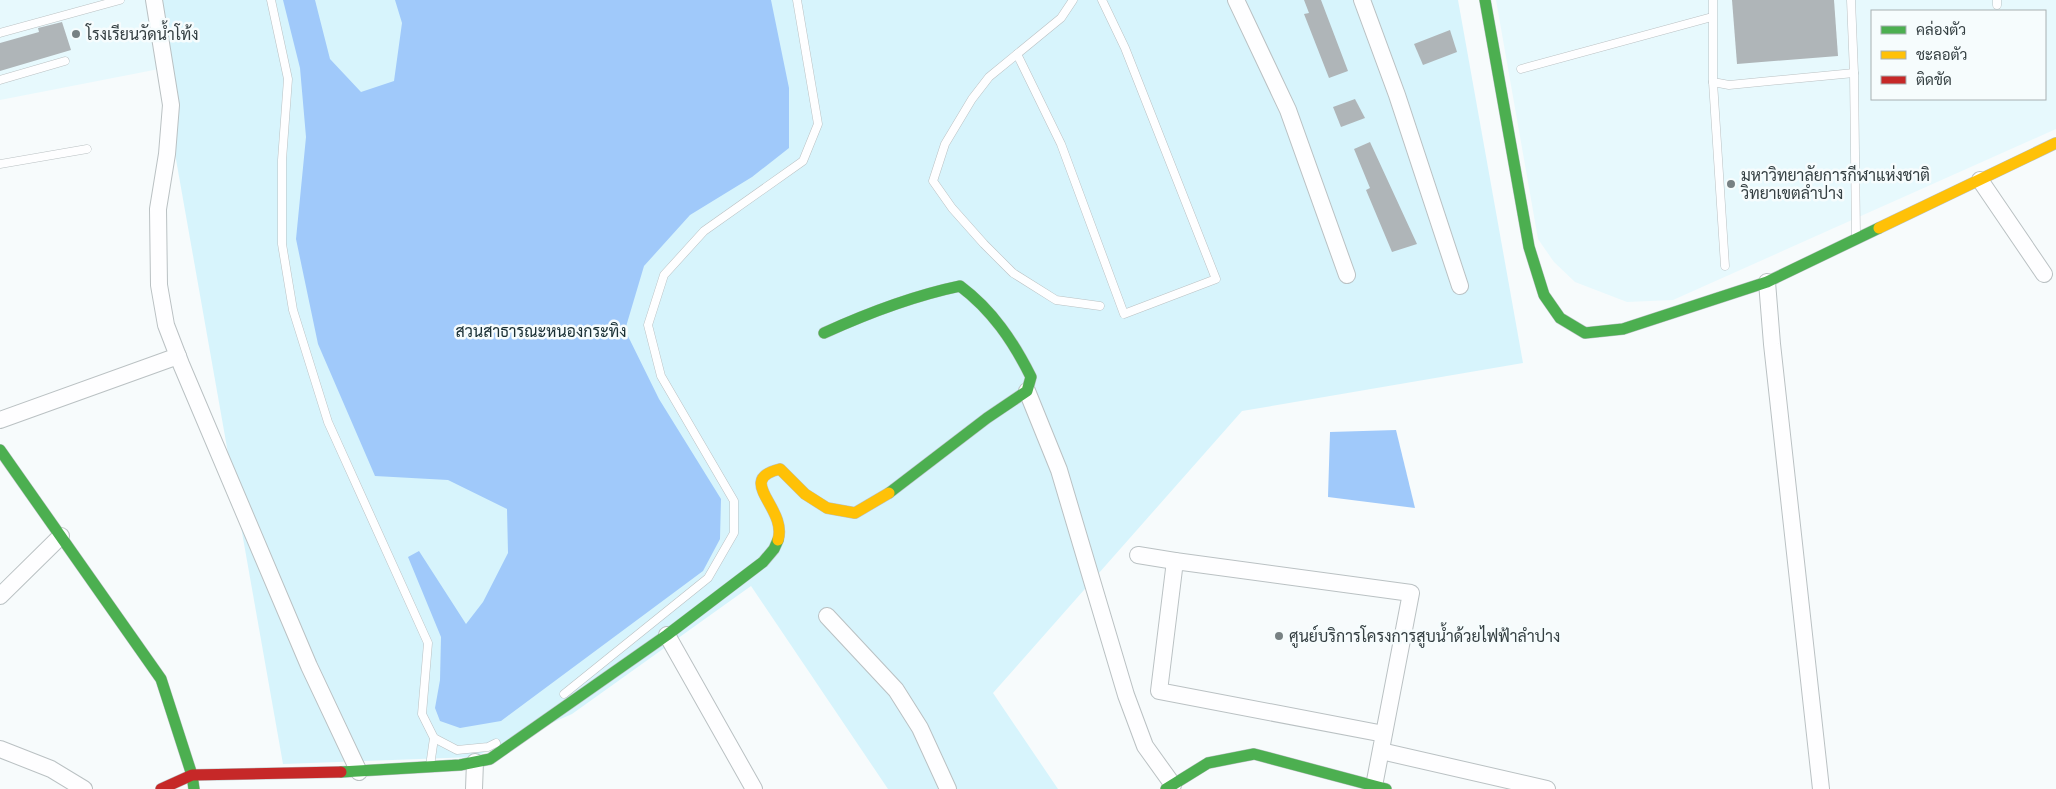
<svg xmlns="http://www.w3.org/2000/svg" width="2056" height="789" font-family="'IBM Plex Sans',Sarabun,sans-serif">
  <style>
    .built { fill: #e7f9fd; fill-rule: evenodd }
    .green { fill: #d7f4fc }
    .water { fill: #a0c9fa }
    .building { fill: #afb5b8 }
    .lines { fill: none; stroke-linecap: round; stroke-linejoin: round }
    .lane-casing { stroke: #bac1c3; stroke-width: 9 }
    .street-casing { stroke: #bac1c3; stroke-width: 18 }
    .fast-casing { stroke: #bac1c3; stroke-width: 12 }
    .slow-casing { stroke: #bac1c3; stroke-width: 12 }
    .jam-casing { stroke: #bac1c3; stroke-width: 12 }
    .lane { stroke: #fefeff; stroke-width: 8 }
    .street { stroke: #fefeff; stroke-width: 16 }
    .fast { stroke: #4caf50; stroke-width: 11 }
    .slow { stroke: #ffc107; stroke-width: 11 }
    .jam { stroke: #c62828; stroke-width: 11 }
    .poi-dot { fill: #788183; stroke: #f6fcfd; stroke-width: 2 }
    .labels { text-anchor: middle; stroke-width: 5; stroke-linejoin: round; paint-order: stroke }
    .poi-label { font-size: 16px; fill: #343f42; stroke: #f6fcfd; text-anchor: start }
    .park-label { font-size: 16px; fill: #192f34; stroke: #f6fcfd }
  </style>
  <rect width="100%" height="100%" fill="#f7fbfc"/>
  <g class="built">
    <polygon points="0,0 145,0 159,69 0,100"/>
    <path d="M1496,0H2056V129L1673,300L1627,302L1575,282L1554,262L1538,239ZM1872,11H2045V99H1872Z"/>
  </g>
  <polygon class="green" points="145,0 1458,0 1523,363 1242,411 993,693 1058,789 888,789 751,586 572,714 474,757 283,764 163,86"/>
  <g class="water">
    <polygon points="283,0 315,0 330,59 361,92 394,81 402,23 395,0 771,0 789,88 789,148 752,177 690,215 644,266 625,330 659,399 721,499 720,539 703,571 501,721 460,728 440,721 435,708 440,680 441,637 408,557 419,551 466,624 483,602 508,553 507,509 448,480 375,476 318,344 296,239 306,137 300,68"/>
    <polygon points="1396,430 1415,508 1328,497 1330,432"/>
  </g>
  <g class="building">
    <polygon points="1304,0 1321,0 1348,71 1329,78 1304,14 1309,13"/>
    <polygon points="1732,0 1834,0 1838,56 1737,64"/>
    <polygon points="62,22 71,50 0,71 0,43 39,32 38,28"/>
    <polygon points="1450,30 1457,52 1423,65 1414,44"/>
    <polygon points="1355,99 1365,118 1341,127 1333,107"/>
    <polygon points="1370,142 1417,244 1392,252 1366,190 1370,188 1354,149"/>
  </g>
  <g class="lines">
    <defs>
      <g id="lane">
        <polyline points="271,0 288,79 282,160 282,244 293,310 328,422 428,643 422,714 434,738 457,750 488,747 496,743"/>
        <polyline points="1073,0 1061,18 989,77 972,99 945,144 933,181 952,208 984,244 1013,273 1056,300 1100,306"/>
        <polyline points="1713,0 1713,82 1729,85 1854,73"/>
        <polyline points="1851,0 1854,73 1856,235"/>
        <polyline points="1997,0 1997,5"/>
        <polyline points="0,33 120,0"/>
        <polyline points="1017,54 1061,144 1124,314 1216,279 1125,48 1102,0"/>
        <polyline points="1521,69 1712,17"/>
        <polyline points="0,80 65,61"/>
        <polyline points="1713,82 1725,266"/>
        <polyline points="0,164 87,149"/>
        <polyline points="564,694 708,578 734,533 734,501 661,376 648,325 664,275 704,231 803,161 818,124 797,0"/>
        <polyline points="430,766 434,738"/>
      </g>
      <g id="street">
        <polyline points="154,0 171,105 167,154 158,209 159,285 166,325 181,364 309,666 359,772"/>
        <polyline points="1236,0 1288,110 1347,275"/>
        <polyline points="1362,0 1397,95 1460,286"/>
        <polyline points="1980,180 2044,274"/>
        <polyline points="1767,282 1772,344 1821,789"/>
        <polyline points="1027,391 1059,470 1126,695 1145,746 1173,785"/>
        <polyline points="0,420 178,356"/>
        <polyline points="1138,555 1175,561"/>
        <polyline points="0,596 61,536"/>
        <polyline points="827,616 896,690 920,728 948,789"/>
        <polyline points="667,635 754,789"/>
        <polyline points="0,749 51,769 84,789"/>
        <polyline points="1381,751 1547,789"/>
        <polyline points="1374,786 1411,593 1175,561 1159,691 1384,734"/>
        <polyline points="474,789 475,762"/>
      </g>
      <g id="fast">
        <polyline points="1485,0 1529,247 1544,295 1560,318 1585,333 1623,329 1767,282 1879,228"/>
        <path d="M824,333C868,313 912,296 960,286C992,310 1013,341 1031,377L1027,391L987,418L889,493"/>
        <polyline points="0,450 161,679 192,775 194,789"/>
        <polyline points="341,772 460,765 490,759 667,635 763,562 774,549 778,540"/>
        <polyline points="1166,789 1208,763 1254,754 1386,789"/>
      </g>
      <g id="slow">
        <polyline points="1879,228 2056,143"/>
        <path d="M778,540C788,508 734,480 780,469L805,494L827,508L855,513L889,493"/>
      </g>
      <polyline id="jam" points="161,789 192,775 341,772"/>
    </defs>
    <use href="#lane" class="lane-casing"/>
    <use href="#street" class="street-casing"/>
    <use href="#fast" class="fast-casing"/>
    <use href="#slow" class="slow-casing"/>
    <use href="#jam" class="jam-casing"/>
    <use href="#lane" class="lane"/>
    <use href="#street" class="street"/>
    <use href="#fast" class="fast"/>
    <use href="#slow" class="slow"/>
    <use href="#jam" class="jam"/>
  </g>
  <g class="poi-dot">
    <circle cx="76" cy="34" r="5"/>
    <circle cx="1731" cy="184" r="5"/>
    <circle cx="1279" cy="636" r="5"/>
  </g>
  <g class="labels">
    <g class="poi-label">
      <text x="86" y="40">โรงเรียนวัดน้ำโท้ง</text>
      <text x="1741" y="181">มหาวิทยาลัยการกีฬาแห่งชาติ<tspan x="1741" dy="18">วิทยาเขตลำปาง</tspan></text>
      <text x="1289" y="642">ศูนย์บริการโครงการสูบน้ำด้วยไฟฟ้าลําปาง</text>
    </g>
    <g class="park-label">
      <text x="541" y="337">สวนสาธารณะหนองกระทิง</text>
    </g>
  </g>
  <rect x="1871" y="10" width="175" height="90" fill="#f6fcfd" stroke="#a8b0b2"/>
  <rect x="1881" y="26" width="25" height="8" fill="#4caf50" stroke="#a8b0b2"/>
  <text x="1916" y="35" font-size="15" fill="#343f42">คล่องตัว</text>
  <rect x="1881" y="51" width="25" height="8" fill="#ffc107" stroke="#a8b0b2"/>
  <text x="1916" y="60" font-size="15" fill="#343f42">ชะลอตัว</text>
  <rect x="1881" y="76" width="25" height="8" fill="#c62828" stroke="#a8b0b2"/>
  <text x="1916" y="85" font-size="15" fill="#343f42">ติดขัด</text>
</svg>
